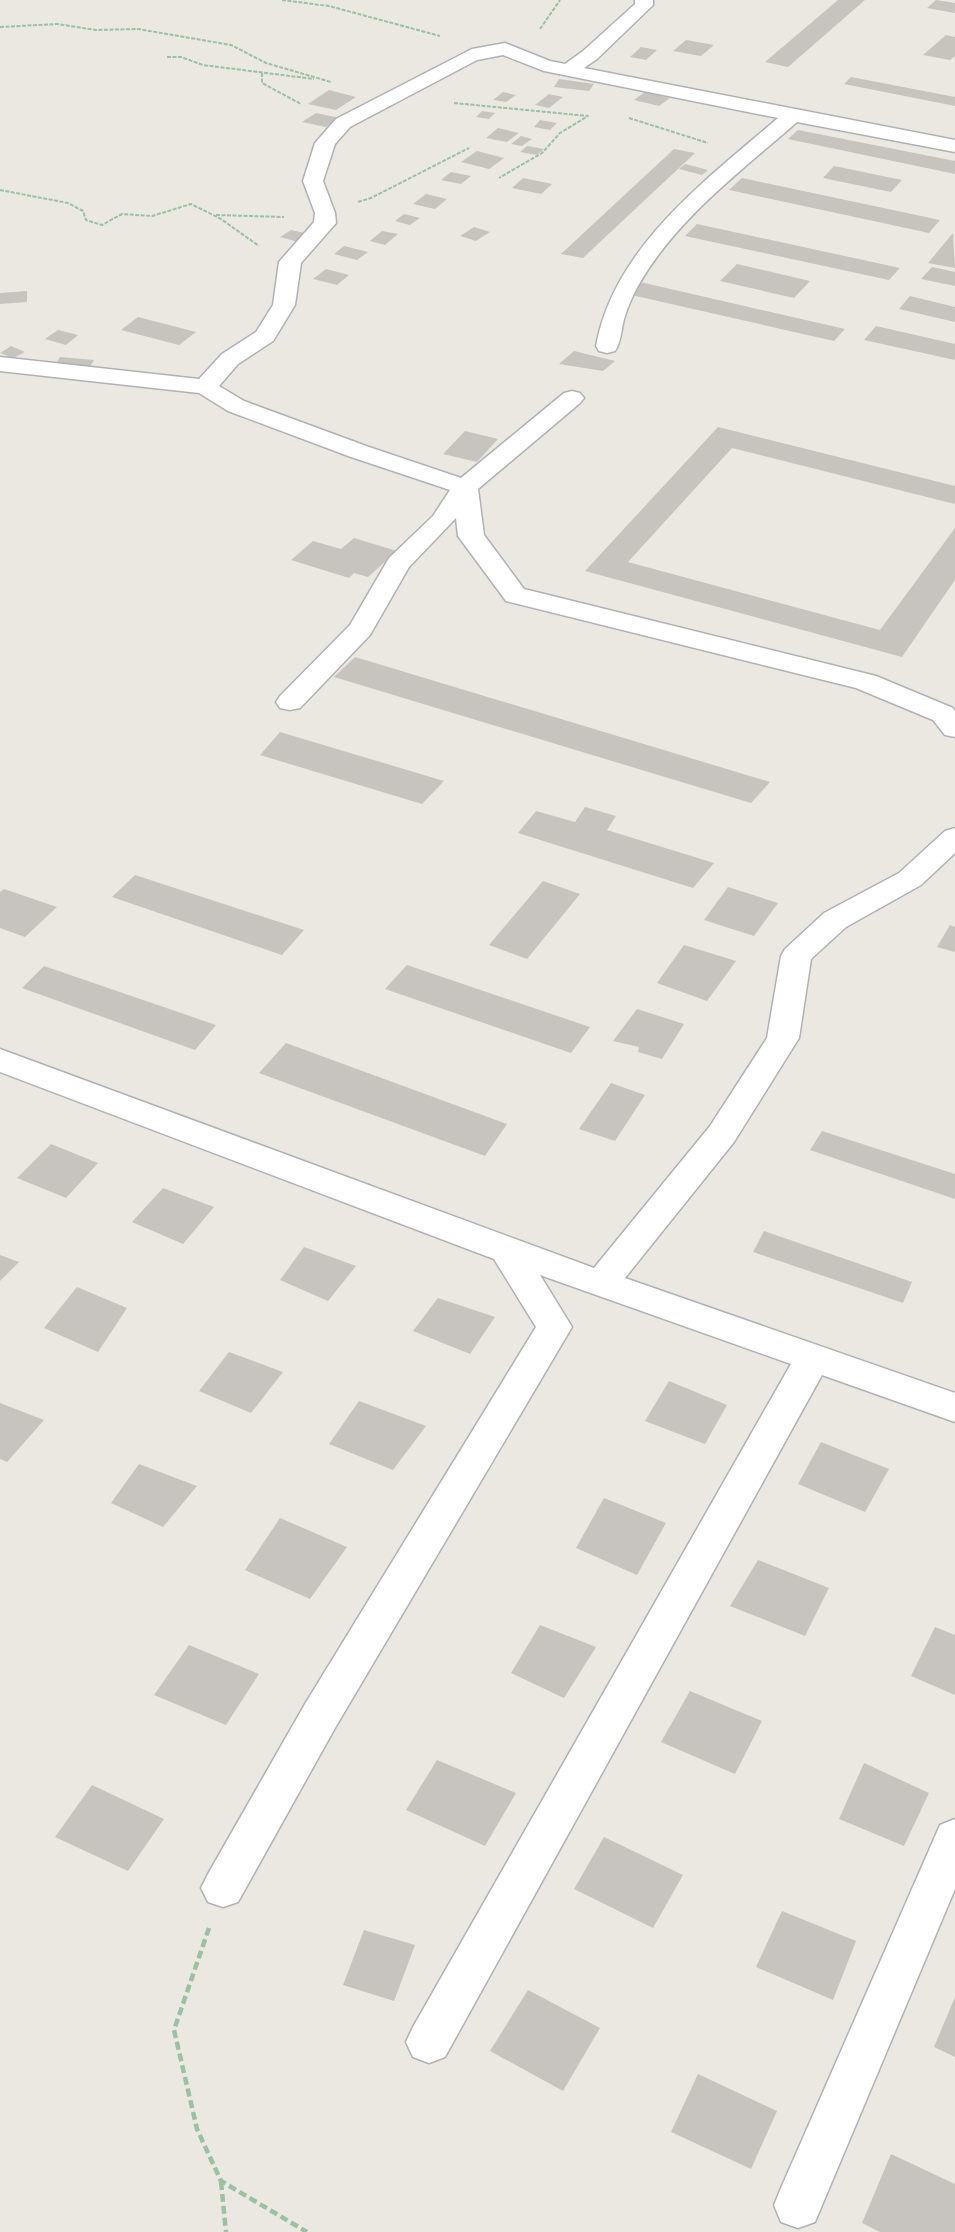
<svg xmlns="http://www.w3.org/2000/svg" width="955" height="2232" font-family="Overpass,sans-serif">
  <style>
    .building { fill: #c7c3be }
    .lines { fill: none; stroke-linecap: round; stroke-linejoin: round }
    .minor-casing { stroke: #afb2b5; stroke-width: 3 }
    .path-far1 { stroke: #9ac1a1; stroke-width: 2; stroke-dasharray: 4 1.5; stroke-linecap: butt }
    .path { stroke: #9ac1a1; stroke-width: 4.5; stroke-dasharray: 8 4; stroke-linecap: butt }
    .minor { fill: #fff; fill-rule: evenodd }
  </style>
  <rect width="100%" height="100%" fill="#ebe8e1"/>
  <g class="building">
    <polygon points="838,0 865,0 788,67 765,62"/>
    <polygon points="936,0 955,3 955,13 927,8"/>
    <polygon points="946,35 955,37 955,56 950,60 923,55"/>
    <polygon points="686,40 714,45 701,56 673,51"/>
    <polygon points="641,47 657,50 646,60 630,57"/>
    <polygon points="851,77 955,97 955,106 844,84"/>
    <polygon points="559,79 594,84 589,91 554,87"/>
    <polygon points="329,90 356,97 336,110 308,104"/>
    <polygon points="503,92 516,95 506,102 493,100"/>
    <polygon points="645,92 670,98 659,106 634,100"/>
    <polygon points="549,94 563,97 549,108 535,105"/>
    <polygon points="482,111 495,113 489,119 476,117"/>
    <polygon points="316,113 340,118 326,127 302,122"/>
    <polygon points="540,120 557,123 550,130 534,127"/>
    <polygon points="498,128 519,133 507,142 486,138"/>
    <polygon points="798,130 955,161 955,174 788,139"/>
    <polygon points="521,136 532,139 522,146 511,144"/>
    <polygon points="527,146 544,149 537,155 520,152"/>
    <polygon points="674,149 695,153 583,258 561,254"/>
    <polygon points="477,151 504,158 489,169 461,162"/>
    <polygon points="685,164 708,170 702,175 679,169"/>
    <polygon points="834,166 902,180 891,192 823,178"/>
    <polygon points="451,172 471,176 461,184 441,180"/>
    <polygon points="523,178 552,184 541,194 512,188"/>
    <polygon points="742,178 940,220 929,233 729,190"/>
    <polygon points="426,194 447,199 435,209 413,204"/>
    <polygon points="404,214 420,218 410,225 395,221"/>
    <polygon points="697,224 900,268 889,280 685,236"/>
    <polygon points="474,227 490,232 476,241 460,236"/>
    <polygon points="291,230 313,235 302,243 280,237"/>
    <polygon points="382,231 398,234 385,245 370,241"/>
    <polygon points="953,233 955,268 928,263"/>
    <polygon points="344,246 368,252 357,260 334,254"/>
    <polygon points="737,264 810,281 794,298 720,281"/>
    <polygon points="932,267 955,272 955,286 921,279"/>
    <polygon points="326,269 349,275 337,285 313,279"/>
    <polygon points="640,282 845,329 834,341 627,294"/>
    <polygon points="27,291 27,302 0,304 0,293"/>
    <polygon points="910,296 955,307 955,322 899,309"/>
    <polygon points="138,317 196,332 179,345 121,330"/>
    <polygon points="876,326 955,344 955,360 864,340"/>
    <polygon points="58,330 78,335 66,345 45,339"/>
    <polygon points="11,346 25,352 13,358 0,353"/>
    <polygon points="574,351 615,361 603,371 559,364"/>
    <polygon points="60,357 94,360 88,370 54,367"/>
    <polygon points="718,427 955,486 955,504 732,448 628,562 880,630 955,528 955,580 902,657 585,571"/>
    <polygon points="465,431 498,439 477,462 443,454"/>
    <polygon points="354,538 397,551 368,577 354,573 349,578 291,560 313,541 341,549"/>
    <polygon points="355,657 770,782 751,803 334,677"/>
    <polygon points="280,732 444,781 422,804 260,755"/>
    <polygon points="585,807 616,816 607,830 714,863 693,888 518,833 536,811 575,822"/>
    <polygon points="135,875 304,930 282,955 112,897"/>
    <polygon points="543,881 580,894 527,959 489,945"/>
    <polygon points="728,887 778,903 754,936 704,920"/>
    <polygon points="4,889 57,907 25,937 0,928 0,892"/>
    <polygon points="950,925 955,927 955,952 937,947"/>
    <polygon points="684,945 736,961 707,1001 657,983"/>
    <polygon points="407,965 590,1027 571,1053 385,989"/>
    <polygon points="44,966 216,1025 195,1050 22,988"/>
    <polygon points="637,1009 684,1024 662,1059 638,1052 639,1047 613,1041"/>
    <polygon points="286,1043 507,1124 485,1156 259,1073"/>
    <polygon points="611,1083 645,1095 615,1141 579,1129"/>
    <polygon points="822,1131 955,1174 955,1199 810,1150"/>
    <polygon points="51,1144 98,1163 66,1198 17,1178"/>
    <polygon points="163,1188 214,1207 183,1244 132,1222"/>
    <polygon points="764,1231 912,1282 903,1303 753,1252"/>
    <polygon points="304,1247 356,1266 328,1301 280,1280"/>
    <polygon points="0,1255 19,1262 0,1281"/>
    <polygon points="77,1287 127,1308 98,1352 44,1328"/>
    <polygon points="438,1298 495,1317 470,1354 413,1331"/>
    <polygon points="229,1352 283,1372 251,1413 199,1391"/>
    <polygon points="669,1381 727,1405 705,1444 645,1421"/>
    <polygon points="359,1401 426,1426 393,1470 329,1444"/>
    <polygon points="0,1403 44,1420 7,1462 0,1459"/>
    <polygon points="821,1442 889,1469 865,1512 798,1484"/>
    <polygon points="139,1464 197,1486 163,1527 111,1503"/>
    <polygon points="604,1498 666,1523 637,1575 576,1548"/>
    <polygon points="280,1518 347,1547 310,1599 245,1570"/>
    <polygon points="758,1560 829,1588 805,1636 730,1606"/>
    <polygon points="540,1625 596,1647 564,1698 511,1673"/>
    <polygon points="935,1627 955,1635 955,1695 911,1676"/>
    <polygon points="189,1645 259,1674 226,1725 154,1695"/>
    <polygon points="690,1691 762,1721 735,1774 661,1742"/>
    <polygon points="437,1760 516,1793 485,1846 406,1810"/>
    <polygon points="864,1763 929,1793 904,1846 839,1819"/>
    <polygon points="92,1785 164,1819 128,1871 55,1837"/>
    <polygon points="604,1837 683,1875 653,1928 574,1889"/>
    <polygon points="782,1911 856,1941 833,2000 756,1967"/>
    <polygon points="364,1930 415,1945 394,2001 343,1985"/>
    <polygon points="528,1990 600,2028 563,2091 490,2051"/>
    <polygon points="955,1997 955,2057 934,2047"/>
    <polygon points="698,2074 777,2111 751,2169 671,2132"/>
    <polygon points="891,2154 955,2184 955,2232 880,2232 862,2223"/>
  </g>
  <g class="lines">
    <defs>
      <g id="minor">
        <path d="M635,0H653V5L597,59L584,68L955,140V152L797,122C741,171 675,220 638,286C633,295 628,306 625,316C621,327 622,341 615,351L607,353L599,351L596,346C614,247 706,180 778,118L544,71L503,55L477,60L350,127L335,144L323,181L335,213L336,223L301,263L295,305L273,341L238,364L219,386L244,401L369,447L461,478L564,393L572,391L580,393L584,398L580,403L478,489L484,535L524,589L876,676L953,708L955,711V737L945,735L933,720L856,688L506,601L458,536L456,518L409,567L370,635L300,708L290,710L280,708L276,702L280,696L350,625L389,558L433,516L450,490L351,457L228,411L199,393L0,371V357L199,379L222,354L256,332L273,305L279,262L314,222L315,213L303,181L315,143L336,119L472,49L505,43L550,61L565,64L583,51L635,4Z"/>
        <polygon points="955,828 955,853 921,885 846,927 811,959 799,1038 734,1142 625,1278 955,1393 955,1422 822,1375 445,2057 429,2063 413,2057 406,2042 413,2027 791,1364 540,1275 572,1327 335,1728 238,1902 223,1907 208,1902 201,1888 208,1874 305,1704 536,1327 494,1259 0,1072 0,1049 594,1268 710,1126 767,1038 781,956 785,949 824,913 899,873 945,831"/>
        <polygon points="955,1819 955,1889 815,2222 798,2228 781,2222 774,2205 781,2188 940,1825"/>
      </g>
    </defs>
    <use href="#minor" class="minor-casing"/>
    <g class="path-far1">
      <polyline points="282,0 329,6 440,36"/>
      <polyline points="0,27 57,24 96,30 138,29 231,45 266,63 331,82"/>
      <polyline points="540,29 560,0"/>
      <polyline points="167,57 181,57 203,65 314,79"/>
      <polyline points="262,73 262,83 301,104"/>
      <polyline points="454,103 588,116 560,133 542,153 499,178"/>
      <polyline points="629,118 708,143"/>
      <polyline points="0,190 68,203 83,211 86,220 102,225 122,214 152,216 191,204 221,219 259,246"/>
      <polyline points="358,202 371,198 469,148"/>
      <polyline points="216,215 284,217"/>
    </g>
    <g class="path">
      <polyline points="209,1928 174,2030 197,2129 221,2181 307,2232"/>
      <polyline points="221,2182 226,2232"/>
    </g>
    <use href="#minor" class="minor"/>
  </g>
</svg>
